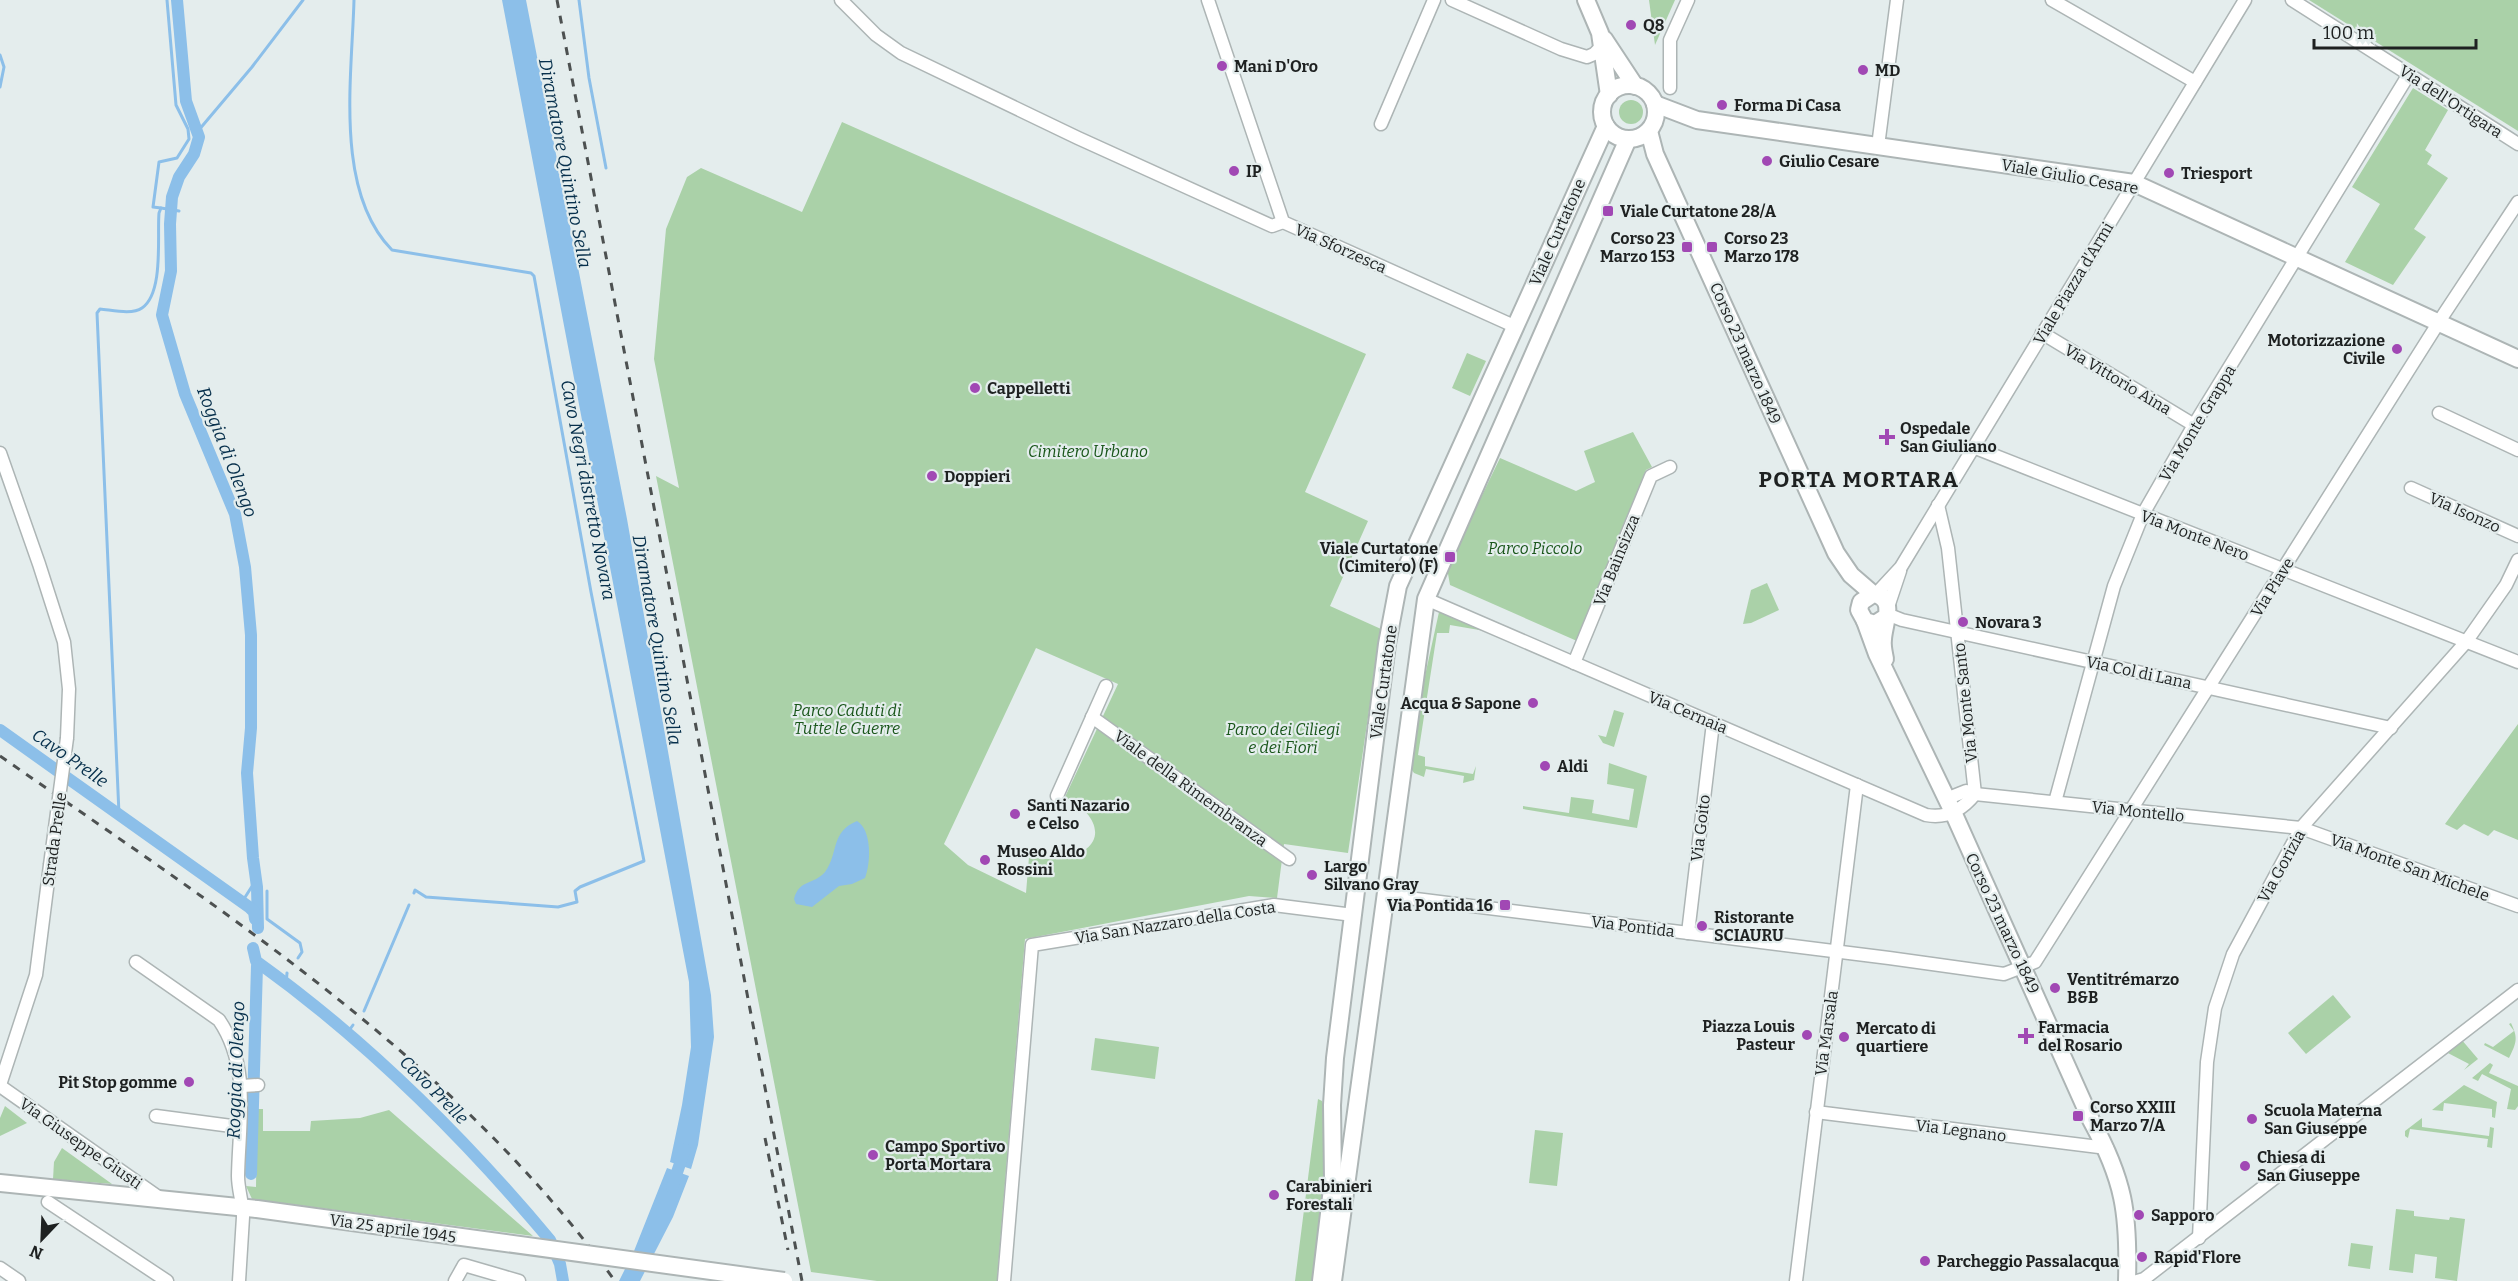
<svg xmlns="http://www.w3.org/2000/svg" width="2518" height="1281" font-family="Bitter,serif">
  <style>
    .green { fill: #aad1a8; fill-rule: evenodd }
    .water { fill: #8cbfe9 }
    .lines { fill: none; stroke-linecap: round; stroke-linejoin: round }
    .stream { stroke: #8cbfe9; stroke-width: 3 }
    .canal { stroke: #8cbfe9; stroke-width: 12 }
    .street-casing { stroke: #adb5b5; stroke-width: 15 }
    .secondary-casing { stroke: #adb5b5; stroke-width: 20 }
    .street { stroke: #fff; stroke-width: 12 }
    .secondary { stroke: #fff; stroke-width: 16 }
    .rail { stroke: #4d5151; stroke-width: 3; stroke-dasharray: 8 8; stroke-linecap: butt }
    .street-bridge-casing { stroke: #adb5b5; stroke-width: 15; stroke-linecap: butt }
    .secondary-bridge-casing { stroke: #adb5b5; stroke-width: 20; stroke-linecap: butt }
    .street-bridge { stroke: #fff; stroke-width: 12 }
    .secondary-bridge { stroke: #fff; stroke-width: 16 }
    .poi-dot { fill: #a148b4; stroke: #e4eded; stroke-width: 2 }
    .labels { text-anchor: middle; stroke-width: 4.5; stroke-linejoin: round; paint-order: stroke }
    .poi-label { font-size: 16px; font-weight: bold; fill: #1e2121; stroke: #e4eded; text-anchor: start }
    .street-label { font-size: 16px; fill: #1e2121; stroke: #e4eded }
    .park-label { font-size: 16px; font-style: italic; fill: #19561a; stroke: #e4eded }
    .water-label { font-size: 18px; font-style: italic; fill: #07304c; stroke: #e4eded }
    .district-label { font-size: 22px; font-weight: bold; letter-spacing: 1.5px; fill: #1e2121; stroke: #e4eded }
  </style>
  <rect width="100%" height="100%" fill="#e4eded"/>
  <g class="green">
    <polygon points="1649,0 1675,0 1655,45"/>
    <polygon points="2309,0 2518,0 2518,131"/>
    <polygon points="2413,88 2448,110 2425,150 2432,155 2427,164 2448,178 2414,229 2426,237 2393,285 2345,262 2380,204 2352,187"/>
    <circle cx="1631" cy="112" r="12"/>
    <path d="M842,122L1366,354L1305,492L1368,521L1330,606L1381,629L1348,853L1284,844L1277,898L1249,896L1025,939L997,1281H877L811,1272L656,476L679,488L654,359L666,229L687,177L701,168L802,212ZM1036,648L1118,684L1065,797C1098,813 1111,846 1067,858C1056,861 1040,858 1029,857L1026,893L968,865L944,844Z"/>
    <polygon points="1467,353 1486,361 1470,396 1452,388"/>
    <polygon points="1633,432 1652,467 1646,470 1577,641 1450,585 1447,568 1500,458 1576,491 1595,482 1584,451"/>
    <polygon points="1767,583 1779,610 1751,623 1743,624 1751,590"/>
    <polygon points="1439,612 1485,631 1450,625 1449,633 1437,633 1418,755 1425,757 1425,766 1473,774 1476,766 1474,780 1463,783 1464,776 1426,769 1424,777 1414,773 1410,767 1421,694"/>
    <polygon points="1614,710 1624,713 1614,747 1603,743 1598,735 1606,737"/>
    <polygon points="2518,724 2518,840 2494,830 2488,836 2464,824 2457,830 2445,824"/>
    <polygon points="1609,763 1647,776 1637,828 1523,809 1523,806 1569,813 1571,797 1594,800 1592,813 1629,820 1634,789 1607,784"/>
    <polygon points="2333,995 2351,1017 2306,1054 2288,1033"/>
    <path d="M2511,1023C2518,1038 2517,1042 2509,1058L2484,1045L2485,1043L2493,1047L2514,1031L2509,1024Z"/>
    <polygon points="1095,1038 1159,1047 1155,1079 1091,1070"/>
    <polygon points="2461,1039 2478,1059 2464,1070 2469,1064 2446,1052"/>
    <polygon points="2490,1063 2493,1065 2489,1073 2518,1086 2518,1106 2515,1110 2507,1109 2511,1089 2482,1074 2478,1081 2472,1078"/>
    <polygon points="2464,1085 2497,1102 2495,1118 2492,1117 2492,1109 2444,1103 2443,1111 2432,1110"/>
    <path d="M1318,1099L1322,1101C1334,1157 1321,1224 1314,1281H1295Z"/>
    <polygon points="5,1106 27,1123 0,1136 0,1118"/>
    <polygon points="257,1109 263,1109 263,1131 310,1131 311,1121 360,1118 389,1110 533,1236 252,1199 246,1186 256,1187"/>
    <polygon points="2422,1118 2422,1127 2489,1136 2490,1127 2494,1128 2492,1148 2487,1147 2488,1139 2410,1129 2408,1138 2405,1136 2405,1131"/>
    <polygon points="1535,1130 1563,1133 1557,1186 1529,1183"/>
    <polygon points="62,1148 112,1184 53,1179 54,1162"/>
    <polygon points="2396,1209 2414,1211 2414,1216 2449,1220 2450,1217 2465,1219 2457,1281 2435,1278 2437,1257 2415,1254 2413,1273 2389,1270"/>
    <polygon points="2351,1243 2373,1246 2370,1269 2348,1266"/>
  </g>
  <g class="water">
    <polygon points="502,0 526,0 627,519 711,995 714,1037 698,1145 691,1169 670,1162 682,1105 691,1047 689,982"/>
    <path d="M857,821C872,830 871,863 865,878L852,884L839,886L812,907L796,904L794,899C799,879 814,885 825,872C839,853 830,832 857,821Z"/>
    <polygon points="667,1168 689,1176 673,1217 640,1281 619,1281 634,1251"/>
  </g>
  <g class="lines">
    <g class="stream">
      <path d="M354,0C352,77 334,191 392,250L531,273L534,276L591,592L644,861L580,887L575,891L577,902L558,907L426,897L415,890L414,893"/>
      <polyline points="579,0 589,78 606,168"/>
      <polyline points="0,55 4,67 0,87"/>
      <polyline points="198,131 252,67 303,0"/>
      <polyline points="161,208 153,207 159,162 177,158 189,139 188,129 176,105 167,0"/>
      <path d="M119,814L97,313L100,309C112,310 132,315 142,308C164,293 157,236 159,213L161,208L179,211"/>
      <polyline points="267,891 267,919 300,943 302,952 298,958"/>
      <polyline points="242,902 256,880"/>
      <polyline points="286,984 287,973"/>
      <polyline points="364,1011 409,905"/>
      <polyline points="348,1032 353,1025"/>
    </g>
    <g class="canal">
      <polyline points="177,0 186,101 199,137 194,154 179,177 172,197 170,224 171,271 162,315 185,394 235,514 245,567 251,635 251,728 247,773 253,858 257,887 258,928"/>
      <polyline points="0,730 249,907 254,912 255,919"/>
      <path d="M253,948L256,961C366,1040 463,1136 550,1240L560,1264L563,1281"/>
      <polyline points="251,1174 257,966"/>
      <polyline points="672,1187 685,1149"/>
    </g>
    <defs>
      <g id="street">
        <polyline points="841,0 876,35 901,53 1078,138 1272,226 1283,222"/>
        <polyline points="1208,0 1283,222 1514,326"/>
        <polyline points="1452,0 1561,49 1587,57 1594,54 1603,45"/>
        <polyline points="2052,0 2195,82"/>
        <polyline points="2292,0 2518,144"/>
        <polyline points="1670,88 1670,40 1688,0"/>
        <polyline points="1381,124 1434,0"/>
        <polyline points="1878,146 1897,0"/>
        <polyline points="2042,333 2194,425"/>
        <polyline points="2439,413 2518,450"/>
        <polyline points="1973,447 2518,662"/>
        <polyline points="0,453 39,564 64,642 69,689 67,738"/>
        <polyline points="2411,488 2518,536"/>
        <polyline points="1938,505 1948,548 1975,794"/>
        <polyline points="1875,595 1901,567 2245,0"/>
        <path d="M1426,599L1926,815C1947,819 1963,809 1975,794"/>
        <polyline points="1888,607 1900,571"/>
        <polyline points="1887,614 1902,620 2391,728"/>
        <polyline points="1574,663 1651,476 1670,467"/>
        <polyline points="1092,717 1289,859"/>
        <polyline points="1057,796 1106,686"/>
        <polyline points="1946,799 1966,791 1975,794 2301,828 2518,906"/>
        <polyline points="2055,802 2114,586 2143,514 2194,425 2409,74"/>
        <polyline points="1384,895 1889,958 2004,974 2035,962 2444,314 2518,202"/>
        <polyline points="1688,933 1713,723"/>
        <path d="M136,962L219,1020C251,1067 239,1122 238,1176C238,1190 243,1203 243,1217L239,1281"/>
        <polyline points="0,1085 36,975 50,865"/>
        <polyline points="0,1086 161,1199"/>
        <polyline points="242,1086 258,1085"/>
        <polyline points="1816,1112 2107,1148"/>
        <polyline points="156,1116 239,1127"/>
        <polyline points="48,1202 167,1281"/>
        <polyline points="2199,1238 2207,1062 2215,1008 2233,954 2301,828 2466,642 2506,585 2518,560"/>
        <polyline points="0,1268 19,1281"/>
        <polyline points="455,1281 464,1265 519,1281"/>
        <polyline points="1004,1281 1032,945 1274,905 1353,915"/>
        <polyline points="1796,1281 1857,785"/>
        <polyline points="2137,1281 2144,1279 2518,990"/>
      </g>
      <g id="secondary">
        <polyline points="1586,0 1600,33 1609,95"/>
        <polyline points="1604,39 1635,86"/>
        <circle cx="1629" cy="112" r="27"/>
        <polyline points="1655,104 1697,120 2134,183 2518,359"/>
        <polyline points="1649,131 1655,154 1836,553 1851,575 1873,594"/>
        <path d="M1865,621L1877,654L1953,812L2091,1120C2124,1180 2129,1213 2127,1281"/>
        <path d="M1885,659C1884,653 1882,646 1883,639C1884,623 1897,597 1873,594L1861,602L1859,610L1865,621L1875,624L1886,617"/>
        <polyline points="0,1183 257,1209"/>
        <polyline points="1321,1281 1333,1180 1332,1105 1335,1058 1387,644 1398,586 1606,126"/>
        <polyline points="1333,1281 1426,599 1628,139"/>
      </g>
    </defs>
    <use href="#street" class="street-casing"/>
    <use href="#secondary" class="secondary-casing"/>
    <use href="#street" class="street"/>
    <use href="#secondary" class="secondary"/>
    <g class="rail">
      <polyline points="557,0 802,1281"/>
      <path d="M0,756C221,910 455,1059 615,1281"/>
      <polyline points="765,1138 788,1250"/>
    </g>
    <defs>
      <polyline id="street-bridge" points="50,865 67,738"/>
      <polyline id="secondary-bridge" points="257,1209 784,1281"/>
    </defs>
    <use href="#street-bridge" class="street-bridge-casing"/>
    <use href="#secondary-bridge" class="secondary-bridge-casing"/>
    <use href="#street-bridge" class="street-bridge"/>
    <use href="#secondary-bridge" class="secondary-bridge"/>
  </g>
  <g class="poi-dot">
    <circle cx="1631" cy="25" r="6"/>
    <circle cx="1222" cy="66" r="6"/>
    <circle cx="1863" cy="70" r="6"/>
    <circle cx="1722" cy="105" r="6"/>
    <circle cx="1767" cy="161" r="6"/>
    <circle cx="1234" cy="171" r="6"/>
    <circle cx="2169" cy="173" r="6"/>
    <rect x="1602" y="205" width="12" height="12" rx="3"/>
    <rect x="1681" y="241" width="12" height="12" rx="3"/>
    <rect x="1706" y="241" width="12" height="12" rx="3"/>
    <circle cx="2397" cy="349" r="6"/>
    <circle cx="975" cy="388" r="6"/>
    <path d="M1884 428h6v6h6v6h-6v6h-6v-6h-6v-6h6z"/>
    <circle cx="932" cy="476" r="6"/>
    <rect x="1444" y="551" width="12" height="12" rx="3"/>
    <circle cx="1963" cy="622" r="6"/>
    <circle cx="1533" cy="703" r="6"/>
    <circle cx="1545" cy="766" r="6"/>
    <circle cx="1015" cy="814" r="6"/>
    <circle cx="985" cy="860" r="6"/>
    <circle cx="1312" cy="875" r="6"/>
    <rect x="1499" y="899" width="12" height="12" rx="3"/>
    <circle cx="1702" cy="926" r="6"/>
    <circle cx="2055" cy="988" r="6"/>
    <circle cx="1807" cy="1035" r="6"/>
    <path d="M2023 1027h6v6h6v6h-6v6h-6v-6h-6v-6h6z"/>
    <circle cx="1844" cy="1037" r="6"/>
    <circle cx="189" cy="1082" r="6"/>
    <rect x="2072" y="1110" width="12" height="12" rx="3"/>
    <circle cx="2252" cy="1119" r="6"/>
    <circle cx="873" cy="1155" r="6"/>
    <circle cx="2245" cy="1166" r="6"/>
    <circle cx="1274" cy="1195" r="6"/>
    <circle cx="2139" cy="1215" r="6"/>
    <circle cx="2142" cy="1257" r="6"/>
    <circle cx="1925" cy="1261" r="6"/>
  </g>
  <g class="labels">
    <g class="poi-label">
      <text x="1643" y="31">Q8</text>
      <text x="1234" y="72">Mani D'Oro</text>
      <text x="1875" y="76">MD</text>
      <text x="1734" y="111">Forma Di Casa</text>
      <text x="1779" y="167">Giulio Cesare</text>
      <text x="1246" y="177">IP</text>
      <text x="2181" y="179">Triesport</text>
      <text x="1620" y="217">Viale Curtatone 28/A</text>
      <text x="1675" y="244" text-anchor="end">Corso 23<tspan x="1675" dy="18">Marzo 153</tspan></text>
      <text x="1724" y="244">Corso 23<tspan x="1724" dy="18">Marzo 178</tspan></text>
      <text x="2385" y="346" text-anchor="end">Motorizzazione<tspan x="2385" dy="18">Civile</tspan></text>
      <text x="987" y="394">Cappelletti</text>
      <text x="1900" y="434">Ospedale<tspan x="1900" dy="18">San Giuliano</tspan></text>
      <text x="944" y="482">Doppieri</text>
      <text x="1438" y="554" text-anchor="end">Viale Curtatone<tspan x="1438" dy="18">(Cimitero) (F)</tspan></text>
      <text x="1975" y="628">Novara 3</text>
      <text x="1521" y="709" text-anchor="end">Acqua &amp; Sapone</text>
      <text x="1557" y="772">Aldi</text>
      <text x="1027" y="811">Santi Nazario<tspan x="1027" dy="18">e Celso</tspan></text>
      <text x="997" y="857">Museo Aldo<tspan x="997" dy="18">Rossini</tspan></text>
      <text x="1324" y="872">Largo<tspan x="1324" dy="18">Silvano Gray</tspan></text>
      <text x="1493" y="911" text-anchor="end">Via Pontida 16</text>
      <text x="1714" y="923">Ristorante<tspan x="1714" dy="18">SCIAURU</tspan></text>
      <text x="2067" y="985">Ventitrémarzo<tspan x="2067" dy="18">B&amp;B</tspan></text>
      <text x="1795" y="1032" text-anchor="end">Piazza Louis<tspan x="1795" dy="18">Pasteur</tspan></text>
      <text x="2038" y="1033">Farmacia<tspan x="2038" dy="18">del Rosario</tspan></text>
      <text x="1856" y="1034">Mercato di<tspan x="1856" dy="18">quartiere</tspan></text>
      <text x="177" y="1088" text-anchor="end">Pit Stop gomme</text>
      <text x="2090" y="1113">Corso XXIII<tspan x="2090" dy="18">Marzo 7/A</tspan></text>
      <text x="2264" y="1116">Scuola Materna<tspan x="2264" dy="18">San Giuseppe</tspan></text>
      <text x="885" y="1152">Campo Sportivo<tspan x="885" dy="18">Porta Mortara</tspan></text>
      <text x="2257" y="1163">Chiesa di<tspan x="2257" dy="18">San Giuseppe</tspan></text>
      <text x="1286" y="1192">Carabinieri<tspan x="1286" dy="18">Forestali</tspan></text>
      <text x="2151" y="1221">Sapporo</text>
      <text x="2154" y="1263">Rapid'Flore</text>
      <text x="1937" y="1267">Parcheggio Passalacqua</text>
    </g>
    <g class="street-label">
      <text transform="translate(2451 101) rotate(33)" y="6">Via dell'Ortigara</text>
      <text transform="translate(2070 176) rotate(10)" y="6">Viale Giulio Cesare</text>
      <text transform="translate(1557 232) rotate(-66)" y="6">Viale Curtatone</text>
      <text transform="translate(1341 248) rotate(24)" y="6">Via Sforzesca</text>
      <text transform="translate(2073 283) rotate(-59)" y="6">Viale Piazza d'Armi</text>
      <text transform="translate(1746 353) rotate(66)" y="6">Corso 23 marzo 1849</text>
      <text transform="translate(2118 379) rotate(31)" y="6">Via Vittorio Aina</text>
      <text transform="translate(2197 423) rotate(-59)" y="6">Via Monte Grappa</text>
      <text transform="translate(2465 512) rotate(24)" y="6">Via Isonzo</text>
      <text transform="translate(2195 535) rotate(21)" y="6">Via Monte Nero</text>
      <text transform="translate(1616 560) rotate(-68)" y="6">Via Bainsizza</text>
      <text transform="translate(2272 587) rotate(-58)" y="6">Via Piave</text>
      <text transform="translate(2139 672) rotate(12)" y="6">Via Col di Lana</text>
      <text transform="translate(1383 682) rotate(-82)" y="6">Viale Curtatone</text>
      <text transform="translate(1965 703) rotate(-96)" y="6">Via Monte Santo</text>
      <text transform="translate(1688 712) rotate(23)" y="6">Via Cernaia</text>
      <text transform="translate(1191 788) rotate(36)" y="6">Viale della Rimembranza</text>
      <text transform="translate(2138 811) rotate(6)" y="6">Via Montello</text>
      <text transform="translate(1700 828) rotate(-83)" y="6">Via Goito</text>
      <text transform="translate(54 839) rotate(-82)" y="6">Strada Prelle</text>
      <text transform="translate(2281 866) rotate(-61)" y="6">Via Gorizia</text>
      <text transform="translate(2410 867) rotate(20)" y="6">Via Monte San Michele</text>
      <text transform="translate(1175 922) rotate(-9)" y="6">Via San Nazzaro della Costa</text>
      <text transform="translate(2003 923) rotate(65)" y="6">Corso 23 marzo 1849</text>
      <text transform="translate(1633 926) rotate(7)" y="6">Via Pontida</text>
      <text transform="translate(1826 1033) rotate(-82)" y="6">Via Marsala</text>
      <text transform="translate(1961 1130) rotate(7)" y="6">Via Legnano</text>
      <text transform="translate(81 1143) rotate(35)" y="6">Via Giuseppe Giusti</text>
      <text transform="translate(393 1228) rotate(8)" y="6">Via 25 aprile 1945</text>
    </g>
    <g class="park-label">
      <text x="1088" y="457">Cimitero Urbano</text>
      <text x="1535" y="554">Parco Piccolo</text>
      <text x="847" y="716">Parco Caduti di<tspan x="847" dy="18">Tutte le Guerre</tspan></text>
      <text x="1283" y="735">Parco dei Ciliegi<tspan x="1283" dy="18">e dei Fiori</tspan></text>
    </g>
    <g class="water-label">
      <text transform="translate(565 163) rotate(79)" y="6">Diramatore Quintino Sella</text>
      <text transform="translate(227 452) rotate(69)" y="6">Roggia di Olengo</text>
      <text transform="translate(588 490) rotate(79)" y="6">Cavo Negri distretto Novara</text>
      <text transform="translate(657 640) rotate(80)" y="6">Diramatore Quintino Sella</text>
      <text transform="translate(70 758) rotate(35)" y="6">Cavo Prelle</text>
      <text transform="translate(236 1070) rotate(-88)" y="6">Roggia di Olengo</text>
      <text transform="translate(434 1090) rotate(45)" y="6">Cavo Prelle</text>
    </g>
    <g class="district-label">
      <text x="1859" y="487">PORTA MORTARA</text>
    </g>
  </g>
  <g transform="translate(42 1239) rotate(203)" stroke="#e4eded" stroke-width="4.5" paint-order="stroke">
  <path d="M0-4.5L10 22L0 15L-10 22Z" fill="#1e2121"/>
  <text y="-9" font-size="16" font-weight="bold" text-anchor="middle" fill="#1e2121">N</text>
  </g>
  <path d="M2314 39v9h162v-9" fill="none" stroke="#1e2121" stroke-width="3"/>
  <text x="2323" y="39" font-size="18" fill="#1e2121" stroke="#e4eded" stroke-width="4.5" paint-order="stroke">100 m</text>
</svg>
